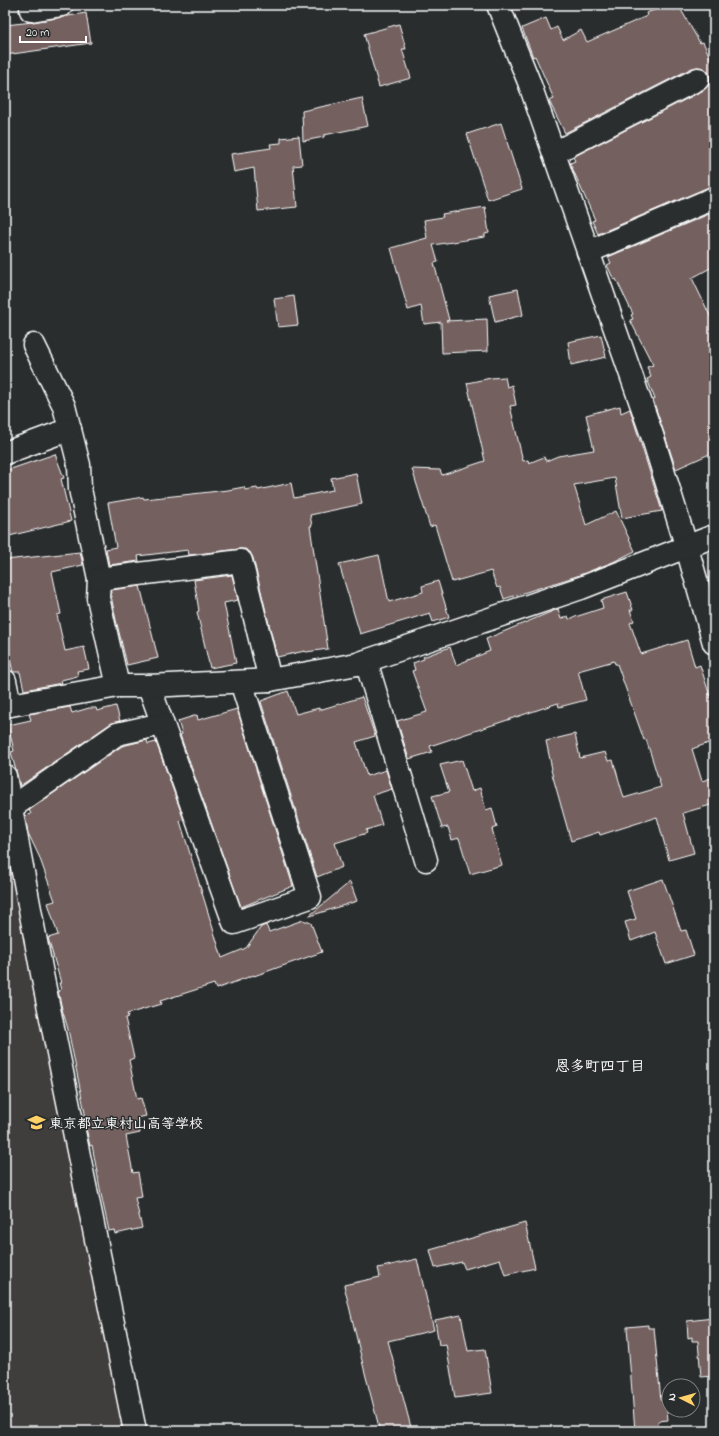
<svg xmlns="http://www.w3.org/2000/svg" width="719" height="1436" font-family="'Indie Flower','Klee One',sans-serif">
  <style>
    .built { fill: #403c3d }
    .building { fill: #73605f; stroke: #fff }
    .lines { fill: none; stroke-linecap: round; stroke-linejoin: round }
    .minor-casing { stroke: #fff; stroke-width: 25 }
    .minor { stroke: #2a2d2e; stroke-width: 22 }
    .labels { text-anchor: middle; stroke-width: 3; stroke-linejoin: round; paint-order: stroke }
    .poi-label { font-size: 14px; font-weight: bold; fill: #fff; stroke: #2a2d2e; text-anchor: start }
    .neighbourhood-label { font-size: 15px; font-weight: bold; fill: #fff; stroke: #2a2d2e }
  </style>
  <rect width="100%" height="100%" fill="#2a2d2e"/>
  <filter id="ink" filterUnits="userSpaceOnUse"><feTurbulence type="fractalNoise" baseFrequency=".025" numOctaves="2"/><feDisplacementMap in="SourceGraphic" scale="8" xChannelSelector="R" yChannelSelector="G"/><feConvolveMatrix kernelMatrix="1 2 1 2 8 2 1 2 1" color-interpolation-filters="sRGB"/></filter>
  <g filter="url(#ink)">
    <polygon class="built" points="5,816 128,1431 5,1431"/>
    <g class="building">
      <polygon points="669,5 672,5 674,10 680,8 700,43 703,42 714,66 714,186 709,187 598,234 592,221 595,220 570,163 575,161 573,157 704,90 709,85 710,80 709,74 704,68 698,67 692,68 565,133 549,101 554,99 535,56 533,57 522,28 546,18 551,30 557,27 563,40 581,30 587,42 647,16 646,13"/>
      <polygon points="86,13 91,43 5,55 5,25 33,22"/>
      <polygon points="399,24 406,49 402,49 411,78 379,87 364,34"/>
      <polygon points="362,98 368,126 324,135 324,137 303,141 302,111"/>
      <polygon points="501,123 522,189 488,200 467,134"/>
      <polygon points="299,136 302,165 293,166 297,207 258,211 254,168 234,172 231,154 271,148 270,144 281,143 281,138"/>
      <polygon points="485,207 489,233 485,234 485,237 433,245 438,262 434,263 449,320 446,321 487,319 488,351 442,353 441,322 424,324 421,306 408,310 391,248 427,238 424,220 443,217 442,214"/>
      <polygon points="714,212 714,266 692,278 714,324 714,452 676,469 653,400 655,399 647,379 651,377 647,367 653,365 630,320 633,319 631,315 633,314 616,279 614,280 607,265 611,263 608,257"/>
      <polygon points="518,289 523,315 495,322 489,295"/>
      <polygon points="294,296 298,325 278,327 274,299"/>
      <polygon points="601,335 606,357 571,365 568,342"/>
      <polygon points="505,377 507,387 512,385 516,405 510,406 523,461 528,460 529,463 544,457 546,461 558,456 594,450 586,415 620,406 621,413 630,409 662,511 622,518 615,478 574,485 586,525 616,511 635,551 613,562 577,576 504,599 500,587 497,588 491,571 452,582 435,525 430,527 412,469 440,470 442,475 485,461 467,383 491,378"/>
      <polygon points="55,454 64,478 61,479 71,521 5,537 5,471"/>
      <polygon points="356,473 362,504 310,515 312,526 310,526 328,649 306,652 305,651 277,657 253,558 250,552 245,549 239,549 189,555 188,550 138,556 139,561 109,565 106,549 116,547 108,503 143,497 144,499 183,495 228,490 244,487 245,490 257,488 258,490 291,483 294,498 333,490 331,478"/>
      <polygon points="80,552 83,565 52,572 61,614 57,615 65,651 84,647 89,669 77,671 78,676 61,680 62,683 24,690 20,672 13,672 5,637 5,560"/>
      <polygon points="379,555 389,602 423,592 422,586 438,581 449,617 433,622 430,613 360,634 339,564"/>
      <polygon points="232,575 238,600 224,603 236,663 210,668 197,612 199,611 194,580"/>
      <polygon points="140,586 158,658 127,665 116,620 111,596 111,590"/>
      <polygon points="627,592 633,610 630,610 634,621 630,623 641,654 687,640 695,667 700,665 711,699 714,698 714,741 692,749 702,781 714,777 714,804 683,813 694,853 669,860 657,817 600,835 599,832 571,841 551,770 552,769 546,741 575,734 580,758 605,752 608,761 613,760 624,798 661,787 646,739 644,740 617,664 615,664 614,661 578,671 586,700 559,707 558,703 430,746 432,752 409,759 397,721 427,712 412,671 415,670 413,663 424,659 423,657 450,647 456,665 490,651 486,639 558,609 561,619 568,616 569,619 603,608 601,600"/>
      <polygon points="288,691 296,714 319,708 319,710 362,697 375,736 356,742 367,776 386,770 392,789 373,795 382,825 366,830 367,833 335,843 342,867 317,877 261,702 261,701"/>
      <polygon points="116,706 120,721 110,724 20,786 11,752 14,751 8,725 31,720 29,714 70,707 72,713 89,708 96,708 97,711"/>
      <polygon points="237,709 293,886 241,907 180,735 182,734 178,721 197,715 198,720"/>
      <polygon points="147,740 148,744 156,742 184,820 180,821 222,958 246,948 261,927 266,925 269,932 303,920 311,923 322,952 254,976 254,975 216,989 214,984 160,1001 161,1004 127,1014 128,1017 125,1018 134,1058 129,1060 137,1099 141,1098 146,1116 137,1118 140,1133 126,1136 133,1173 138,1172 142,1197 135,1198 142,1228 115,1234 114,1230 109,1231 101,1194 92,1145 90,1146 84,1119 86,1118 68,1029 62,1009 58,991 61,990 59,983 61,983 48,938 58,935 48,903 55,901 39,856 28,833 25,816 31,814 29,810 122,746"/>
      <polygon points="462,760 472,791 480,788 486,810 492,808 497,827 492,829 502,865 470,874 459,838 452,840 448,827 442,828 432,796 449,792 440,765"/>
      <polygon points="663,879 681,931 686,930 694,955 666,964 655,932 631,941 625,922 636,919 627,891"/>
      <polygon points="350,882 357,901 310,916 310,915"/>
      <polygon points="525,1223 535,1268 505,1275 500,1259 465,1269 462,1262 435,1268 430,1250"/>
      <polygon points="417,1259 434,1330 388,1341 412,1431 380,1431 364,1369 344,1285 380,1277 378,1268"/>
      <polygon points="461,1315 468,1351 485,1349 492,1393 455,1398 446,1344 439,1345 435,1320"/>
      <polygon points="713,1318 714,1376 701,1377 698,1341 692,1341 692,1337 688,1338 687,1321"/>
      <polygon points="648,1325 648,1328 654,1328 661,1401 666,1400 668,1420 658,1421 659,1431 635,1431 627,1327"/>
    </g>
    <g class="lines">
      <defs>
        <g id="minor">
          <polyline points="498,5 529,82 652,435 687,548 714,643"/>
          <polyline points="31,10 62,5"/>
          <polyline points="554,153 698,79"/>
          <polyline points="588,252 714,198"/>
          <polyline points="34,345 64,406 79,465 80,489 99,579 98,598 118,686"/>
          <polyline points="5,453 70,429"/>
          <polyline points="99,579 241,561 270,680"/>
          <polyline points="366,661 426,860"/>
          <polyline points="5,681 10,705"/>
          <polyline points="149,686 234,923 310,897 241,682"/>
          <polyline points="5,706 118,686 149,686 270,680 357,664 581,588 714,536"/>
          <polyline points="5,776 43,979 135,1431"/>
          <polyline points="11,808 117,734 162,724"/>
        </g>
      </defs>
      <use href="#minor" class="minor-casing"/>
      <use href="#minor" class="minor"/>
    </g>
  </g>
  <defs>
    <symbol id="school-bare" viewBox="-9 -9 18 18"><path d="M0-5L7-2L0 1L-7-2ZM-4 1L0 2.5L4 1V4Q0 6-4 4Z" fill="#ffd166" stroke="#2a2d2e" stroke-width="2.5" paint-order="stroke"/></symbol>
  </defs>
  <g fill-rule="evenodd">
    <use href="#school-bare" x="24" y="1110" width="25" height="25"/>
  </g>
  <g class="labels">
    <g class="poi-label">
      <text x="49" y="1128">東京都立東村山高等学校</text>
    </g>
    <g class="neighbourhood-label">
      <text x="600" y="1071">恩多町四丁目</text>
    </g>
  </g>
  <rect width="719" height="1436" fill="none" stroke="#2a2d2e" stroke-width="20"/>
  <rect x="10" y="10" width="699" height="1416" fill="none" stroke="#fff" stroke-width="1.5" filter="url(#ink)"/>
  <g transform="translate(681 1398) rotate(276)"><circle r="19" fill="#2a2d2e" stroke="#7f8182"/>
  <path d="M0-3L7 15L0 10L-7 15Z" fill="#ffd166"/>
  <text y="-6" font-size="11" font-weight="bold" text-anchor="middle" fill="#ffffff">N</text>
  </g>
  <path d="M20 36v6h66v-6" fill="none" stroke="#ffffff" stroke-width="2"/>
  <text x="26" y="36" font-size="12" fill="#ffffff" stroke="#2a2d2e" stroke-width="3" paint-order="stroke">20 m</text>
</svg>
